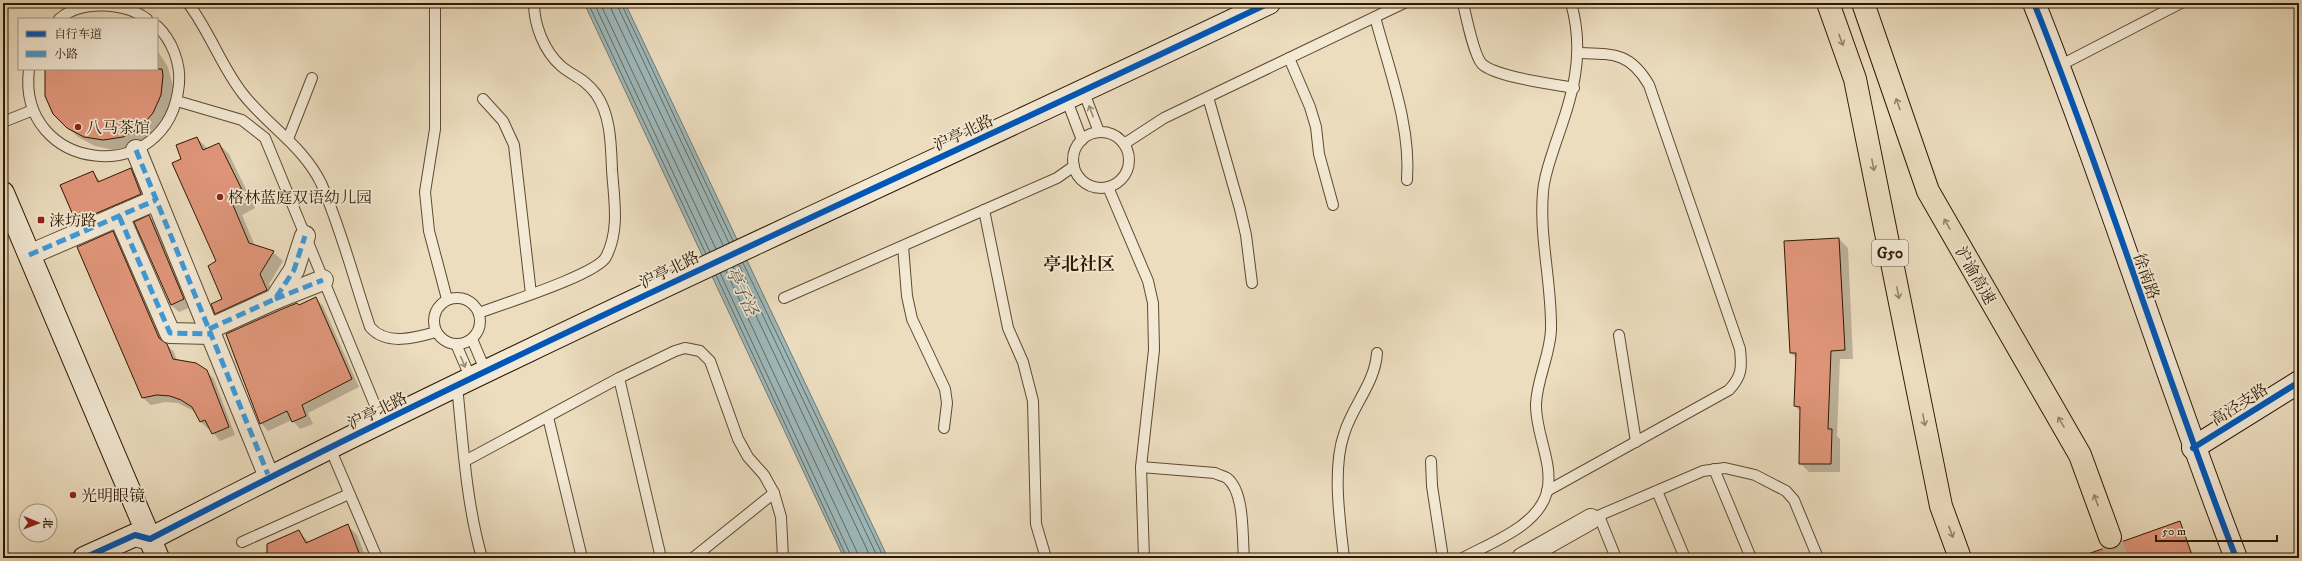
<svg xmlns="http://www.w3.org/2000/svg" width="2302" height="561" font-family="'IM FELL DW Pica','Noto Serif SC',serif">
  <style>
    .water { fill: #9db9bc; stroke: #717971 }
    .shadow { fill: #0003 }
    .lines { fill: none; stroke-linecap: round; stroke-linejoin: round }
    .shore { stroke: #66695e; stroke-width: 1 }
    .building { fill: #e1967b; stroke: #2f1900 }
    .highway-tunnel { stroke: #c6b699; stroke-width: 22; stroke-dasharray: 22 11; stroke-linecap: butt }
    .lane-casing { stroke: #5e4a30; stroke-width: 12 }
    .street-casing { stroke: #5e4a30; stroke-width: 22 }
    .secondary-casing { stroke: #2f1900; stroke-width: 24 }
    .highway-casing { stroke: #2f1900; stroke-width: 24 }
    .lane { stroke: #f3e9d5; stroke-width: 10 }
    .street { stroke: #f3e9d5; stroke-width: 20 }
    .secondary { stroke: #f3e9d5; stroke-width: 22 }
    .highway { stroke: #ecddbf; stroke-width: 22 }
    .quiet { stroke: #3d9bdc; stroke-width: 5; stroke-dasharray: 10 5; stroke-linecap: butt }
    .cycleway-casing { stroke: #f3e9d5; stroke-width: 8 }
    .cycleway { stroke: #0057b8; stroke-width: 6 }
    .oneway { stroke: #978569 }
    .oneway2 { stroke: #9b8b75 }
    .poi-dot { fill: #8f2418; stroke: #f3e9d5; stroke-width: 1.5 }
    .labels { text-anchor: middle; stroke-width: 3.5; stroke-linejoin: round; paint-order: stroke }
    .shield { fill: #f3e9d5; stroke: #6a5740; stroke-width: 1 }
    .shield-label { font-size: 15px; font-weight: bold; fill: #2f1900 }
    .poi-label { font-size: 16px; fill: #2f1900; stroke: #f3e9d5; text-anchor: start }
    .street-label { font-size: 16px; fill: #2f1900; stroke: #f3e9d5 }
    .water-label { font-size: 17px; font-style: italic; fill: #565142; stroke: #f3e9d5 }
    .quarter-label { font-size: 18px; font-weight: bold; fill: #2f1900; stroke: #f3e9d5 }
  </style>
  <rect width="100%" height="100%" fill="#ecddbf"/>
  <filter id="stains"><feTurbulence type="fractalNoise" baseFrequency=".005" numOctaves="4"/><feColorMatrix values="0 0 0 0 .2 0 0 0 0 .09 0 0 0 0 .02 0 0 0 .5 -.17"/></filter>
  <radialGradient id="worn" r=".72"><stop offset=".6" stop-color="#630" stop-opacity="0"/><stop offset="1" stop-color="#630" stop-opacity=".3"/></radialGradient>
  <polygon class="water" points="584,3 625,3 888,558 844,558"/>
  <g class="shadow">
    <polygon points="157,50 168,67 173,86 171,106 163,123 150,137 133,146 114,150 95,146 78,137 67,127 46,95 46,69 157,69"/>
    <polygon points="197,138 208,149 219,144 229,154 255,208 242,215 255,246 273,252 283,261 269,284 276,300 226,323 216,313 224,299 217,262 182,159"/>
    <polygon points="131,169 138,177 148,202 84,229 76,222 93,172 101,182"/>
    <polygon points="149,217 157,224 191,307 179,312 171,305"/>
    <polygon points="113,232 120,240 166,344 174,352 177,361 206,371 214,379 235,435 220,441 210,429 208,429 201,422 196,412 178,403 165,402 151,405 143,398 79,247"/>
    <polygon points="1839,239 1848,248 1853,359 1840,359 1837,436 1840,439 1840,472 1809,472 1800,463 1801,412 1795,406 1796,358 1791,353"/>
    <polygon points="316,299 323,306 359,387 308,413 313,424 300,429 292,420 268,431 261,423 235,361 299,306"/>
    <polygon points="2180,523 2194,558 2080,558 2105,549 2114,550"/>
    <polygon points="347,525 357,535 366,558 256,558 298,531 309,542"/>
  </g>
  <g class="lines">
    <g class="shore">
      <polyline points="588,3 706,254"/>
      <polyline points="594,3 710,252"/>
      <polyline points="600,3 716,249"/>
      <polyline points="610,3 612,11 723,245"/>
      <polyline points="616,3 729,243"/>
      <polyline points="621,3 733,241"/>
      <polyline points="743,263 884,558"/>
      <polyline points="739,265 878,558"/>
      <polyline points="733,267 871,558"/>
      <polyline points="726,271 856,550 858,558"/>
      <polyline points="720,273 852,558"/>
      <polyline points="716,275 847,558"/>
    </g>
  </g>
  <g class="building">
    <polygon points="45,69 162,69 163,76 161,95 153,113 140,128 123,137 103,140 84,137 67,128 53,114 45,96"/>
    <polygon points="197,137 203,150 219,143 246,198 233,205 249,243 274,251 260,274 267,290 215,314 211,304 222,299 208,266 216,261 172,163 181,159 176,145"/>
    <polygon points="131,168 141,194 76,222 60,185 93,171 98,182"/>
    <polygon points="149,215 184,299 171,305 134,222"/>
    <polygon points="113,231 159,338 167,344 173,359 196,363 207,370 229,427 212,434 205,420 200,422 192,407 181,400 170,396 157,395 142,398 77,247"/>
    <polygon points="1839,238 1845,350 1831,351 1828,429 1832,429 1831,464 1799,464 1800,407 1794,406 1796,353 1790,353 1784,241"/>
    <polygon points="316,297 352,379 302,405 306,416 292,422 287,411 260,424 226,334 280,310 297,303 299,305"/>
    <polygon points="2180,521 2193,558 2083,558 2082,556 2105,548 2115,549 2121,542"/>
    <polygon points="348,524 361,558 267,558 267,544 299,530 306,543"/>
  </g>
  <g class="lines">
    <polyline class="highway-tunnel" points="2110,537 2117,558"/>
    <defs>
      <g id="lane">
        <path d="M188,3C210,32 221,66 243,94C268,126 303,146 321,183C341,228 354,280 370,327C386,346 415,338 436,332"/>
        <polyline points="435,3 435,129 425,192 429,231 447,299"/>
        <path d="M1463,3C1466,16 1474,56 1482,64C1496,77 1553,84 1574,88"/>
        <path d="M1375,17C1389,70 1411,125 1407,180"/>
        <path d="M59,19C81,0 124,2 147,19"/>
        <polyline points="1289,58 1310,107 1316,127 1319,154 1333,205"/>
        <polyline points="2059,66 2181,3"/>
        <path d="M29,69C16,173 169,191 179,84C181,64 172,40 157,26"/>
        <polyline points="1083,90 1099,132"/>
        <polyline points="1208,97 1240,209 1246,235 1252,283"/>
        <polyline points="1066,98 1082,140"/>
        <polyline points="483,99 503,121 514,145 531,294"/>
        <polyline points="177,101 242,120 265,138 382,422"/>
        <polyline points="3,122 33,110"/>
        <circle cx="1101" cy="160" r="28"/>
        <polyline points="288,139 312,78"/>
        <polyline points="1124,144 1164,118 1404,3"/>
        <polyline points="1108,187 1148,281 1153,303 1154,350 1141,467 1144,558"/>
        <polyline points="984,210 1008,328 1023,362 1033,401 1036,524 1046,558"/>
        <polyline points="903,246 907,296 912,319 945,389 947,403 944,428"/>
        <circle cx="457" cy="321" r="23"/>
        <polyline points="784,298 1057,178 1074,166"/>
        <path d="M479,313C502,304 596,275 606,257C620,230 614,200 612,170C611,146 611,115 596,94C583,77 574,77 561,66C544,51 534,25 534,3"/>
        <polyline points="1619,335 1636,442"/>
        <polyline points="472,339 486,372"/>
        <polyline points="456,344 471,379"/>
        <polyline points="619,378 661,558"/>
        <path d="M457,386C463,443 466,502 482,558"/>
        <polyline points="548,417 582,558"/>
        <polyline points="330,448 377,558"/>
        <polyline points="465,461 619,378 675,351 685,348 700,351 710,361 738,439 748,457 764,475 774,493 781,517 783,558"/>
        <polyline points="1431,461 1432,486 1443,558"/>
        <path d="M1141,467L1215,473C1218,475 1224,476 1227,478C1245,492 1242,536 1244,558"/>
        <polyline points="1714,469 1751,558"/>
        <path d="M1547,491L1729,390C1742,376 1742,368 1740,349L1649,85C1630,52 1613,54 1579,53"/>
        <polyline points="1657,491 1685,558"/>
        <polyline points="1599,516 1616,558"/>
        <polyline points="1591,519 1703,471 1725,468 1755,475 1786,491 1794,500 1818,558"/>
        <polyline points="242,542 349,494"/>
        <polyline points="693,558 774,493"/>
        <path d="M1344,558C1340,522 1332,469 1344,434C1353,405 1375,383 1377,353"/>
        <path d="M1463,558C1492,542 1538,526 1547,492C1554,463 1535,433 1536,404C1537,379 1550,355 1551,330C1552,284 1539,238 1543,192C1544,176 1550,161 1555,145C1572,96 1586,56 1571,3"/>
      </g>
      <g id="street">
        <polyline points="136,150 269,477"/>
        <polyline points="119,216 170,333 211,334"/>
        <polyline points="29,255 156,200"/>
        <polyline points="275,299 323,280"/>
        <polyline points="209,329 275,299 294,270 305,236"/>
        <polyline points="1522,558 1591,519"/>
      </g>
      <g id="secondary">
        <path d="M2034,3C2107,186 2165,374 2236,558"/>
        <polyline points="3,193 158,558"/>
        <polyline points="2193,448 2299,382"/>
        <path d="M84,558L135,535L150,539C517,348 896,181 1269,3"/>
      </g>
      <g id="highway">
        <polyline points="1828,3 1855,79 1941,506 1960,558"/>
        <polyline points="1863,3 1928,191 2080,455 2110,537"/>
      </g>
    </defs>
    <use href="#lane" class="lane-casing"/>
    <use href="#street" class="street-casing"/>
    <use href="#secondary" class="secondary-casing"/>
    <use href="#highway" class="highway-casing"/>
    <use href="#lane" class="lane"/>
    <use href="#street" class="street"/>
    <use href="#secondary" class="secondary"/>
    <use href="#highway" class="highway"/>
    <g class="quiet">
      <polyline points="136,150 269,477"/>
      <polyline points="119,216 170,333 211,334"/>
      <polyline points="29,255 156,200"/>
      <polyline points="275,299 323,280"/>
      <polyline points="209,329 275,299 294,270 305,236"/>
    </g>
    <defs>
      <g id="cycleway">
        <path d="M2034,3C2107,186 2165,374 2236,558"/>
        <polyline points="2193,448 2299,382"/>
        <path d="M84,558L135,535L150,539C517,348 896,181 1269,3"/>
      </g>
    </defs>
    <use href="#cycleway" class="cycleway-casing"/>
    <use href="#cycleway" class="cycleway"/>
  </g>
  <defs><path id="oneway-shaft" d="M-6 0H5M1.5-3L5.5 0L1.5 3" fill="none" stroke-width="1.6" stroke-linecap="round" stroke-linejoin="round"/></defs>
  <g class="oneway">
    <use href="#oneway-shaft" transform="translate(1841 40) rotate(70)"/>
    <use href="#oneway-shaft" transform="translate(1898 104) rotate(-109)"/>
    <use href="#oneway-shaft" transform="translate(1873 165) rotate(79)"/>
    <use href="#oneway-shaft" transform="translate(1947 224) rotate(-120)"/>
    <use href="#oneway-shaft" transform="translate(1898 293) rotate(79)"/>
    <use href="#oneway-shaft" transform="translate(1924 420) rotate(79)"/>
    <use href="#oneway-shaft" transform="translate(2061 422) rotate(-120)"/>
    <use href="#oneway-shaft" transform="translate(2096 500) rotate(-110)"/>
    <use href="#oneway-shaft" transform="translate(1951 532) rotate(70)"/>
  </g>
  <g class="oneway2">
    <use href="#oneway-shaft" transform="translate(1091 111) rotate(-110)"/>
    <use href="#oneway-shaft" transform="translate(463 362) rotate(67)"/>
  </g>
  <g class="poi-dot">
    <circle cx="78" cy="127" r="4"/>
    <circle cx="220" cy="197" r="4"/>
    <rect x="37" y="216" width="8" height="8" rx="2"/>
    <circle cx="73" cy="495" r="4"/>
  </g>
  <g class="labels">
    <rect class="shield" x="1872" y="240" width="36" height="26" rx="3"/>
    <g class="shield-label">
      <text x="1890" y="258">G50</text>
    </g>
    <g class="poi-label">
      <text x="86" y="133">八马茶馆</text>
      <text x="228" y="203">格林蓝庭双语幼儿园</text>
      <text x="49" y="226">涞坊路</text>
      <text x="81" y="501">光明眼镜</text>
    </g>
    <g class="street-label">
      <text transform="translate(963 132) rotate(-25)" y="6">沪亭北路</text>
      <text transform="translate(669 269) rotate(-26)" y="6">沪亭北路</text>
      <text transform="translate(1976 275) rotate(60)" y="6">沪渝高速</text>
      <text transform="translate(2147 276) rotate(71)" y="6">徐南路</text>
      <text transform="translate(2239 404) rotate(-32)" y="6">高泾支路</text>
      <text transform="translate(377 410) rotate(-26)" y="6">沪亭北路</text>
    </g>
    <g class="water-label">
      <text transform="translate(742 291) rotate(65)" y="6">亭子泾</text>
    </g>
    <g class="quarter-label">
      <text x="1079" y="270">亭北社区</text>
    </g>
  </g>
  <rect width="2302" height="561" fill="none" stroke="#ecddbf" stroke-width="16"/>
  <rect x="4" y="4" width="2294" height="553" fill="none" stroke="#2f1900" stroke-width="2"/>
  <rect x="8" y="8" width="2286" height="545" fill="none" stroke="#2f1900"/>
  <rect x="18" y="18" width="140" height="52" fill="#f3e9d5" stroke="#a59680"/>
  <rect x="26" y="31" width="20" height="6" fill="#0057b8" stroke="#a59680"/>
  <text x="54" y="38" font-size="12" fill="#2f1900">自行车道</text>
  <rect x="26" y="51" width="20" height="6" fill="#3d9bdc" stroke="#a59680"/>
  <text x="54" y="58" font-size="12" fill="#2f1900">小路</text>
  <g transform="translate(38 523) rotate(91)"><circle r="19" fill="#f3e9d5" stroke="#a59680"/>
  <path d="M0-3L7 15L0 10L-7 15Z" fill="#8f2418"/>
  <text y="-6" font-size="11" font-weight="bold" text-anchor="middle" fill="#2f1900">北</text>
  </g>
  <path d="M2156 535v6h121v-6" fill="none" stroke="#2f1900" stroke-width="2"/>
  <text x="2162" y="535" font-size="12" fill="#2f1900" stroke="#f3e9d5" stroke-width="3" paint-order="stroke">50 m</text>
  <rect width="100%" height="100%" filter="url(#stains)"/>
  <rect width="100%" height="100%" fill="url(#worn)"/>
</svg>
